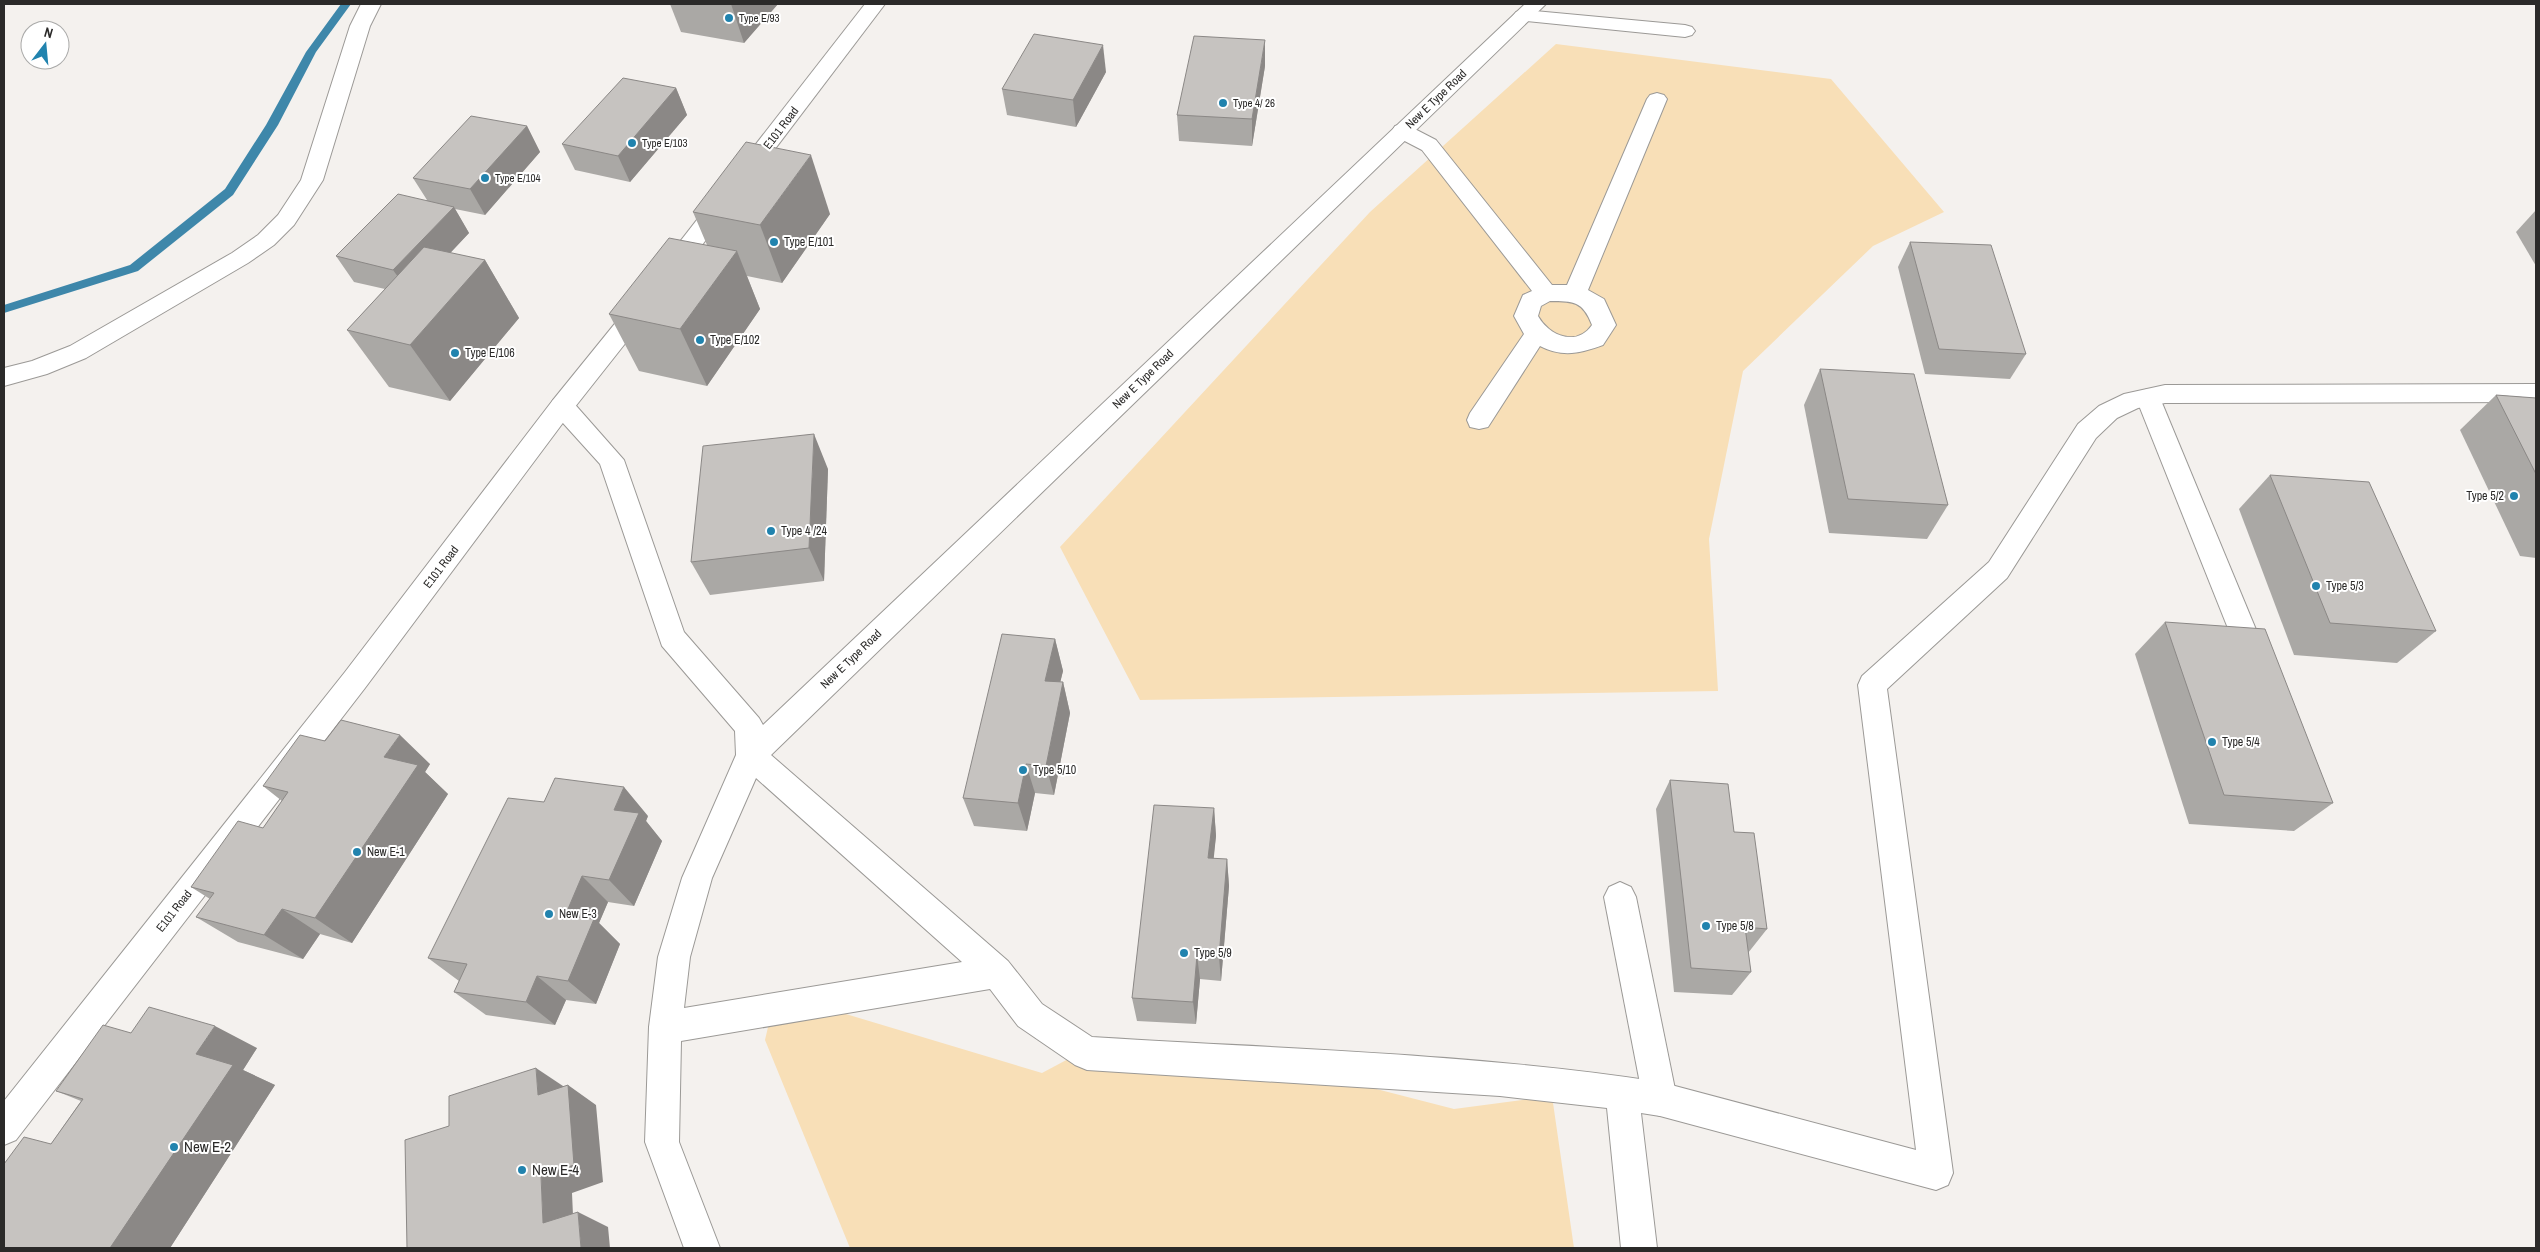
<svg xmlns="http://www.w3.org/2000/svg" width="2540" height="1252" font-family="'Archivo Narrow',sans-serif">
  <style>
    .green { fill: #f8dfb7 }
    .lines { fill: none; stroke-linecap: round; stroke-linejoin: round }
    .stream { fill: #3e87aa; fill-rule: evenodd }
    .lane-casing { stroke: #9b9996; stroke-width: 2 }
    .street-casing { stroke: #9b9996; stroke-width: 2 }
    .secondary-casing { stroke: #9b9996; stroke-width: 2 }
    .lane { fill: #fff; fill-rule: evenodd }
    .street { fill: #fff; fill-rule: evenodd }
    .secondary { fill: #fff; fill-rule: evenodd }
    .wall { fill: #aaa8a5 }
    .shaded-wall { fill: #8b8886 }
    .building { fill: #c6c3c0; stroke: #8b8886 }
    .poi-dot { fill: #2183ae; stroke: #fff; stroke-width: 2 }
    .labels { text-anchor: middle; stroke-width: 4; stroke-linejoin: round; paint-order: stroke }
    .far-poi-label { font-size: 11px; fill: #2b2a29; stroke: #fff; text-anchor: start }
    .street-label { font-size: 12px; fill: #2b2a29; stroke: #fff }
    .poi-label { font-size: 12px; fill: #2b2a29; stroke: #fff; text-anchor: start }
    .near-poi-label { font-size: 15px; fill: #2b2a29; stroke: #fff; text-anchor: start }
  </style>
  <rect width="100%" height="100%" fill="#f4f1ee"/>
  <g class="green">
    <polygon points="1556,44 1831,79 1944,212 1873,246 1743,371 1709,539 1718,691 1140,700 1060,547 1370,212"/>
    <polygon points="776,993 1042,1073 1087,1049 1283,1065 1454,1109 1552,1096 1574,1248 850,1248 765,1040"/>
  </g>
  <g class="lines">
    <polygon class="stream" points="341,4 351,4 316,52 278,125 233,195 138,271 4,313 4,305 130,265 225,189 266,125 306,52"/>
    <defs>
      <g id="lane">
        <polygon points="1523,10 1685,25 1692,27 1695,31 1692,35 1685,37 1516,20 1513,16 1516,12"/>
        <path d="M1657,93L1664,95L1667,99L1588,290L1604,299L1616,325L1603,345C1581,353 1563,358 1540,346L1488,427L1479,429L1470,427L1467,420L1470,413L1524,334L1514,316L1523,295L1532,291L1422,150L1395,136L1392,131L1395,126L1402,124L1409,126L1436,140L1552,285H1567L1647,99L1650,95ZM1550,301C1573,301 1583,301 1592,325C1577,347 1549,336 1538,316L1541,306Z"/>
        <polygon points="2148,389 2157,392 2160,398 2269,661 2265,669 2255,673 2245,669 2241,661 2136,398 2139,392"/>
        <polygon points="1620,882 1631,887 1636,897 1677,1099 1672,1111 1660,1116 1648,1111 1643,1099 1604,897 1609,887"/>
      </g>
      <g id="street">
        <polygon points="361,4 381,4 370,26 323,180 294,225 274,245 248,263 86,358 47,374 4,386 4,368 32,361 70,346 232,253 258,235 278,215 301,180 350,26"/>
        <path d="M1525,4H1546L771,755L1008,961L1042,1004L1092,1037C1281,1049 1473,1053 1660,1082L1916,1150L1858,685L1862,676L1989,562L2078,424L2099,406L2124,394L2165,385L2536,384V402L2165,403L2138,408L2117,418L2096,438L2007,578L1887,689L1953,1173L1948,1185L1936,1190L1660,1116L1641,1113L1657,1248H1621L1607,1108L1500,1096L1087,1070L1075,1065L1018,1026L990,989L681,1041L679,1142L720,1248H684L645,1142L649,1027L658,957L682,878L736,755L735,731L662,646L600,464L553,412L550,406L553,400L562,397L571,400L624,460L684,632L759,718L763,725ZM756,778L962,962L684,1008L690,957L712,878Z"/>
      </g>
      <g id="secondary">
        <polygon points="865,4 885,4 677,278 669,280 661,278 658,272 661,266"/>
        <polygon points="642,298 650,300 654,306 650,312 571,412 365,688 16,1140 4,1145 4,1101 345,672 553,400 634,300"/>
      </g>
    </defs>
    <use href="#lane" class="lane-casing"/>
    <use href="#street" class="street-casing"/>
    <use href="#secondary" class="secondary-casing"/>
    <use href="#lane" class="lane"/>
    <use href="#street" class="street"/>
    <use href="#secondary" class="secondary"/>
  </g>
  <g class="wall">
    <polygon points="670,4 778,4 744,43 681,32"/>
    <polygon points="1265,66 1252,146 1179,141 1177,115"/>
    <polygon points="1106,72 1076,127 1007,115 1002,89"/>
    <polygon points="676,88 687,115 630,182 575,170 562,144"/>
    <polygon points="527,126 540,152 485,215 455,209 469,233 450,253 485,260 519,318 450,401 389,387 347,330 385,289 354,282 336,256 427,200 413,178"/>
    <polygon points="2536,210 2536,266 2516,232"/>
    <polygon points="693,212 830,214 782,283 747,276 760,309 707,386 639,371 609,314 707,245"/>
    <polygon points="1910,242 2026,354 2010,379 1925,374 1898,267"/>
    <polygon points="1820,369 1948,505 1927,539 1829,533 1804,405"/>
    <polygon points="2496,395 2536,398 2536,558 2520,556 2460,430"/>
    <polygon points="828,469 824,581 710,595 691,562"/>
    <polygon points="2270,475 2436,631 2397,663 2294,655 2239,509"/>
    <polygon points="2165,622 2333,803 2294,831 2189,824 2135,654"/>
    <polygon points="1055,639 1063,671 1060,682 1063,682 1070,713 1054,795 1035,793 1027,831 974,826 963,798"/>
    <polygon points="325,741 430,764 425,772 448,794 352,943 320,934 303,959 238,942 196,917 210,899 191,887 263,828 282,801 263,786"/>
    <polygon points="1670,780 1734,832 1767,929 1748,953 1751,972 1732,995 1674,992 1656,809"/>
    <polygon points="1214,808 1216,836 1213,859 1227,859 1229,886 1221,981 1200,979 1196,1024 1137,1021 1132,998"/>
    <polygon points="648,816 646,821 662,841 634,906 608,902 599,923 620,944 596,1004 566,1000 555,1025 486,1015 454,992 459,981 428,958"/>
    <polygon points="131,1033 257,1048 243,1070 275,1085 170,1248 4,1248 51,1144 81,1101 56,1091"/>
  </g>
  <g class="shaded-wall">
    <polygon points="731,4 778,4 744,43"/>
    <polygon points="1265,40 1265,66 1252,146 1252,119"/>
    <polygon points="1103,45 1106,72 1076,127 1073,100"/>
    <polygon points="676,88 687,115 630,182 618,156"/>
    <polygon points="527,126 540,152 485,215 470,189"/>
    <polygon points="811,155 830,214 782,283 760,225"/>
    <polygon points="454,207 469,233 411,295 393,270"/>
    <polygon points="737,251 760,309 707,386 680,329"/>
    <polygon points="485,260 519,318 450,401 410,345"/>
    <polygon points="814,434 828,469 824,581 809,548"/>
    <polygon points="1055,639 1063,671 1053,712 1045,681"/>
    <polygon points="1063,682 1070,713 1054,795 1046,766"/>
    <polygon points="400,735 430,764 425,772 448,794 352,943 315,918 384,757"/>
    <polygon points="1026,764 1035,793 1027,831 1018,803"/>
    <polygon points="624,787 648,816 646,821 662,841 634,906 609,880 614,810"/>
    <polygon points="1214,808 1216,836 1211,885 1208,858"/>
    <polygon points="1227,859 1229,886 1221,981 1219,957"/>
    <polygon points="582,876 608,902 599,923 620,944 596,1004 568,981 565,916"/>
    <polygon points="282,909 320,934 303,959 264,935"/>
    <polygon points="1197,955 1200,979 1196,1024 1193,1002"/>
    <polygon points="537,976 566,1000 555,1025 526,1002"/>
    <polygon points="215,1026 257,1048 243,1070 275,1085 170,1248 110,1248 196,1054"/>
    <polygon points="536,1068 566,1088 538,1095"/>
    <polygon points="568,1085 596,1105 603,1182 572,1193 574,1238 543,1223 541,1176"/>
    <polygon points="578,1212 608,1227 610,1248 581,1248"/>
  </g>
  <g class="building">
    <polygon points="1034,34 1103,45 1073,100 1002,89"/>
    <polygon points="1194,36 1265,40 1252,119 1177,115"/>
    <polygon points="623,78 676,88 618,156 562,144"/>
    <polygon points="471,116 527,126 470,189 413,178"/>
    <polygon points="746,142 811,155 760,225 693,212"/>
    <polygon points="398,194 454,207 393,270 336,256"/>
    <polygon points="669,238 737,251 680,329 609,314"/>
    <polygon points="1910,242 1991,245 2026,354 1939,349"/>
    <polygon points="424,247 485,260 410,345 347,330"/>
    <polygon points="1820,369 1914,374 1948,505 1848,499"/>
    <polygon points="2496,395 2536,398 2536,474"/>
    <polygon points="814,434 809,548 691,562 703,446"/>
    <polygon points="2270,475 2369,482 2436,631 2330,623"/>
    <polygon points="2165,622 2265,629 2333,803 2224,795"/>
    <polygon points="1002,634 1055,639 1045,681 1063,682 1046,766 1026,764 1018,803 963,798"/>
    <polygon points="341,720 400,735 384,757 418,765 315,918 282,909 264,935 196,917 214,893 191,887 238,821 263,828 288,792 263,786 300,735 325,741"/>
    <polygon points="555,778 624,787 614,810 639,813 609,880 582,876 565,916 594,919 568,981 537,976 526,1002 454,992 467,964 428,958 508,798 544,802"/>
    <polygon points="1670,780 1728,784 1734,832 1754,833 1767,929 1745,927 1751,972 1691,968"/>
    <polygon points="1154,805 1214,808 1208,858 1227,859 1219,957 1197,955 1193,1002 1132,998"/>
    <polygon points="149,1007 215,1026 196,1054 233,1065 110,1248 4,1248 4,1164 24,1137 51,1144 83,1099 56,1091 103,1025 131,1033"/>
    <polygon points="536,1068 538,1095 568,1085 574,1165 541,1176 543,1223 578,1212 581,1248 407,1248 405,1140 449,1126 449,1096"/>
  </g>
  <g class="poi-dot">
    <circle cx="729" cy="18" r="5"/>
    <circle cx="1223" cy="103" r="5"/>
    <circle cx="632" cy="143" r="5"/>
    <circle cx="485" cy="178" r="5"/>
    <circle cx="774" cy="242" r="5"/>
    <circle cx="700" cy="340" r="5"/>
    <circle cx="455" cy="353" r="5"/>
    <circle cx="2514" cy="496" r="5"/>
    <circle cx="771" cy="531" r="5"/>
    <circle cx="2316" cy="586" r="5"/>
    <circle cx="2212" cy="742" r="5"/>
    <circle cx="1023" cy="770" r="5"/>
    <circle cx="357" cy="852" r="5"/>
    <circle cx="549" cy="914" r="5"/>
    <circle cx="1706" cy="926" r="5"/>
    <circle cx="1184" cy="953" r="5"/>
    <circle cx="174" cy="1147" r="5"/>
    <circle cx="522" cy="1170" r="5"/>
  </g>
  <g class="labels">
    <g class="far-poi-label">
      <text x="739" y="22">Type E/93</text>
      <text x="1233" y="107">Type 4/ 26</text>
      <text x="642" y="147">Type E/103</text>
      <text x="495" y="182">Type E/104</text>
    </g>
    <g class="street-label">
      <text transform="translate(1436 99) rotate(-44)" y="4">New E Type Road</text>
      <text transform="translate(781 128) rotate(-53)" y="4">E101 Road</text>
      <text transform="translate(1143 379) rotate(-44)" y="4">New E Type Road</text>
      <text transform="translate(441 567) rotate(-53)" y="4">E101 Road</text>
      <text transform="translate(851 659) rotate(-44)" y="4">New E Type Road</text>
      <text transform="translate(174 911) rotate(-52)" y="4">E101 Road</text>
    </g>
    <g class="poi-label">
      <text x="784" y="246">Type E/101</text>
      <text x="710" y="344">Type E/102</text>
      <text x="465" y="357">Type E/106</text>
      <text x="2504" y="500" text-anchor="end">Type 5/2</text>
      <text x="781" y="535">Type 4 /24</text>
      <text x="2326" y="590">Type 5/3</text>
      <text x="2222" y="746">Type 5/4</text>
      <text x="1033" y="774">Type 5/10</text>
      <text x="367" y="856">New E-1</text>
      <text x="559" y="918">New E-3</text>
      <text x="1716" y="930">Type 5/8</text>
      <text x="1194" y="957">Type 5/9</text>
    </g>
    <g class="near-poi-label">
      <text x="184" y="1152">New E-2</text>
      <text x="532" y="1175">New E-4</text>
    </g>
  </g>
  <rect width="2540" height="1252" fill="none" stroke="#2b2a29" stroke-width="10"/>
  <g transform="translate(45 45) rotate(16)"><circle r="24" fill="#ffffff" stroke="#aaaaa9"/>
  <path d="M0-4L9 19L0 12L-9 19Z" fill="#2183ae"/>
  <text y="-8" font-size="14" font-weight="bold" text-anchor="middle" fill="#2b2a29">N</text>
  </g>
</svg>
